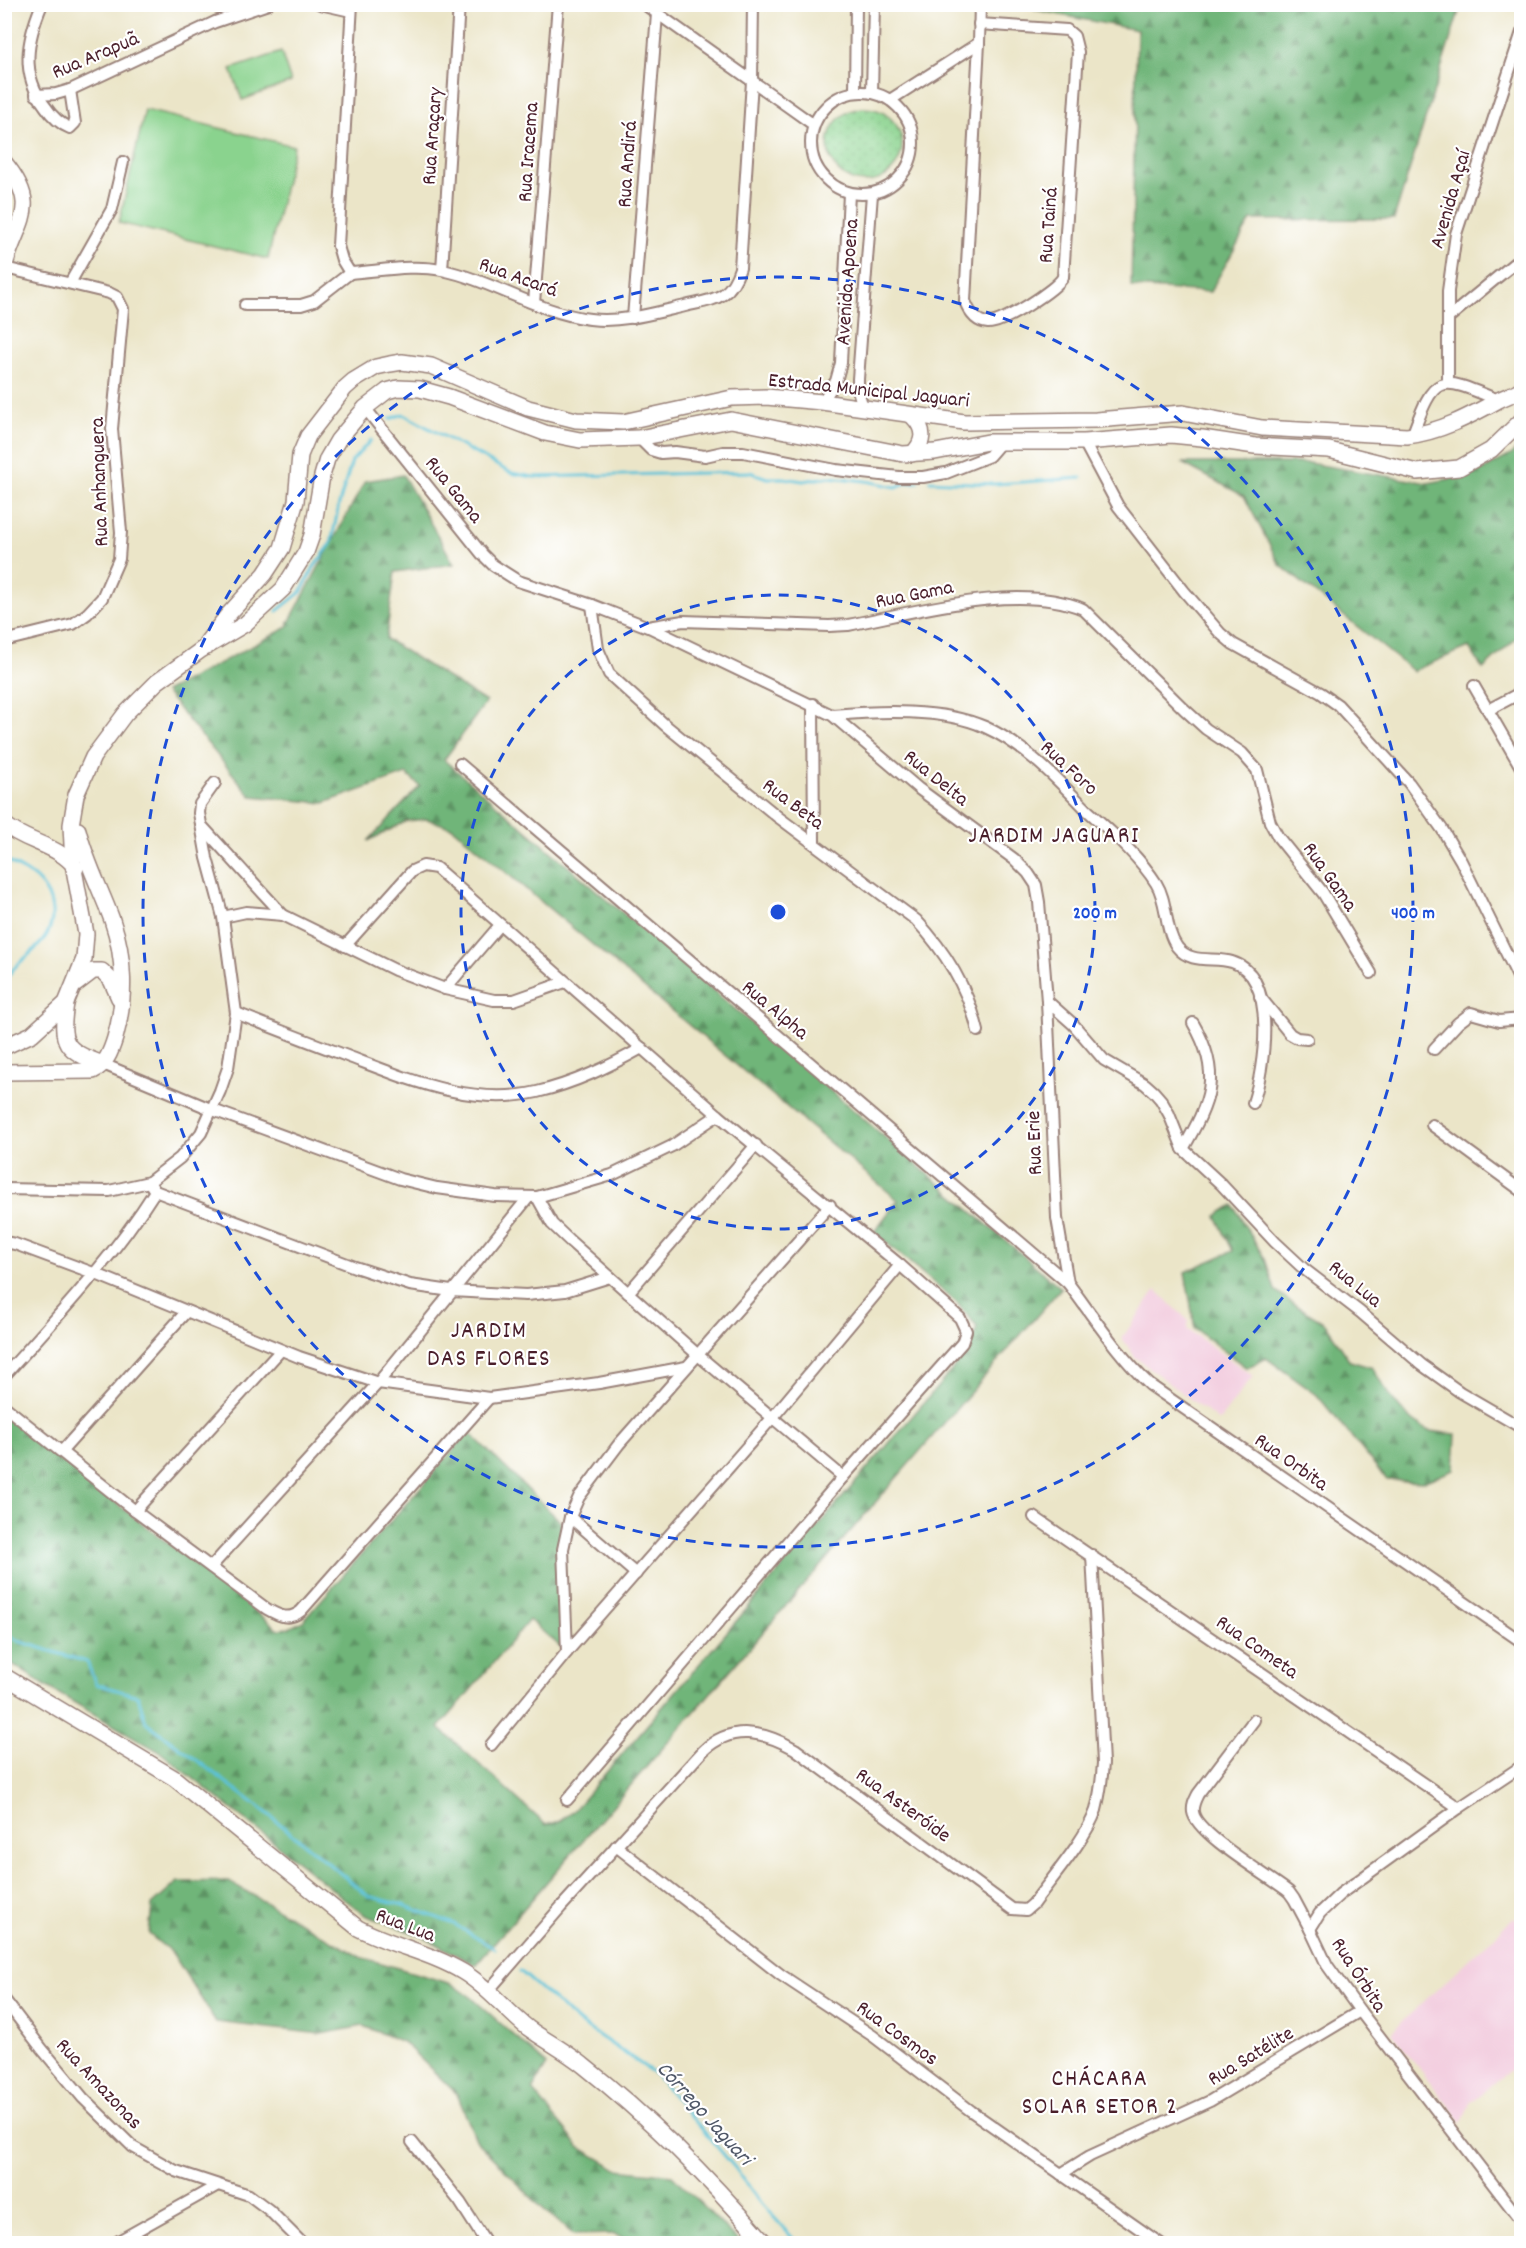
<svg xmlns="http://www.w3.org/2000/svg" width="1526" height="2248" font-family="Dekko,sans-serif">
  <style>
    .built { fill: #f3cfe0 }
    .grass { fill: #8ad38e; stroke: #6a795c; stroke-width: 1.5 }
    .forest { fill: url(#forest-firs); stroke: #5c6a52; stroke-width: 1.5 }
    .park { fill: url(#park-dots); stroke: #6a795c; stroke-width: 1.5 }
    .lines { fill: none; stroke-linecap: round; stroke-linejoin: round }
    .stream { stroke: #5bc2d8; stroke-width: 3 }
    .street-casing { stroke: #9a827a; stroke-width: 14 }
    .secondary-casing { stroke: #9a827a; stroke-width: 18 }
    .street { stroke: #fff; stroke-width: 10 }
    .secondary { stroke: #fff; stroke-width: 15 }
    .ring { fill: none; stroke: #1d4ed8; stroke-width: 3; stroke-dasharray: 10 8 }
    .labels { text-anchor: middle; stroke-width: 4.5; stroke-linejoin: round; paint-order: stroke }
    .street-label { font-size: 21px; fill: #4a1f2b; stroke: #fff }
    .water-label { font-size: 22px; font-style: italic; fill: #505868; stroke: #fff }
    .quarter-label { font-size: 24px; letter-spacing: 1.5px; fill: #4a1f2b; stroke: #fff }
    .centre { fill: #1d4ed8; stroke: #fff; stroke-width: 3 }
    .ring-label { font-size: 18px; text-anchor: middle; font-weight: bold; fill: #1d4ed8; stroke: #fff; stroke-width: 4.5; stroke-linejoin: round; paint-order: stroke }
  </style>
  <defs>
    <pattern id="forest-firs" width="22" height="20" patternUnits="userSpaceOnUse" patternTransform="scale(1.5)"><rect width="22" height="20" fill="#6fb579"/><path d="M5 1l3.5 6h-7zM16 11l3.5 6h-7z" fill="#5d9363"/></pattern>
    <pattern id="park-dots" width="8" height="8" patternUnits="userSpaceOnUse" patternTransform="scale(1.5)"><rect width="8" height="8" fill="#8ad38e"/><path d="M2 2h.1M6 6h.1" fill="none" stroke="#79b57b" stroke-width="1.8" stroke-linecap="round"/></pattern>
  </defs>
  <rect width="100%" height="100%" fill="#fff"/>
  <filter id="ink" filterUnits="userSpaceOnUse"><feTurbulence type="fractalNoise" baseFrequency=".0167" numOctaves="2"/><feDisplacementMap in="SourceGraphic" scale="12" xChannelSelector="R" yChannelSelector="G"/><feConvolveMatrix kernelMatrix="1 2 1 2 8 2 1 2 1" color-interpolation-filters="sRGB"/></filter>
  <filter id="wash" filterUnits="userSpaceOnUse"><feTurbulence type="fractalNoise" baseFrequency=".008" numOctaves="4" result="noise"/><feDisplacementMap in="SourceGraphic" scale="24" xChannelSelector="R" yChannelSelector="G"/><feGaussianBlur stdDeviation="1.35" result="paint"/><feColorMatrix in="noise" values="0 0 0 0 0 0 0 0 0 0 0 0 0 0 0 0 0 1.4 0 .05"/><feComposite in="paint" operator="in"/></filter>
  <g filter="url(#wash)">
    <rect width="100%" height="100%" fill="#ebe5c8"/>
    <g class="built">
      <polygon points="1156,1290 1189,1321 1187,1329 1253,1376 1219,1421 1135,1357 1122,1338"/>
      <polygon points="1514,1918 1521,1924 1521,2061 1470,2103 1462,2123 1391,2032"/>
    </g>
    <g class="grass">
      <polygon points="281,52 291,82 242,100 231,69"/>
      <polygon points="145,110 294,146 268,259 119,223"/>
    </g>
    <g class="forest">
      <polygon points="1036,4 1461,4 1461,5 1394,219 1251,220 1210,292 1131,287 1137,30 1035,10"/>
      <polygon points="1521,444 1521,634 1483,669 1469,647 1413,671 1280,565 1244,496 1182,463 1308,463 1428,483 1475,474 1511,455"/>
      <polygon points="403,475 454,564 395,572 386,639 486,702 444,760 1061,1288 475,1965 424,1937 365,1915 160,1752 49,1688 5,1659 4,1416 278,1629 289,1628 303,1621 469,1432 561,1522 561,1647 529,1620 439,1728 546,1825 560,1821 574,1810 970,1349 977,1327 957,1303 874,1232 898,1200 453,828 427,819 407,821 368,841 420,786 406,774 324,803 251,796 165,692 286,628 365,481"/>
      <path d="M1233,1205L1265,1259L1275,1290L1298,1307L1325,1323L1350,1361L1373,1368C1385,1390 1403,1419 1428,1430C1436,1433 1448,1433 1456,1434L1454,1470L1423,1482L1387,1480L1317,1395L1266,1358L1247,1368L1195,1329L1185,1272L1233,1251L1216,1216Z"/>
      <polygon points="228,1881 360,1957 452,1984 471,1997 547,2065 532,2090 579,2147 617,2169 672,2175 740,2243 641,2243 611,2234 574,2235 541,2207 477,2142 457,2094 403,2042 363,2026 321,2034 216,2022 173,1954 149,1934 152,1905 178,1882"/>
    </g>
    <circle class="park" cx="865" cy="145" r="37"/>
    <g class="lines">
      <g class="stream">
        <polyline points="390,419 403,414 511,473 533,477 750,472 767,478 784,478 803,481 829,477 866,481 896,487 906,483 918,482"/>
        <polyline points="930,481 994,484 1081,478"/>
        <polyline points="277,611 301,592 314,567 331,544 339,504 352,461 371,440"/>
        <path d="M4,859C14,865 27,871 36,879C56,898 58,925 39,945C26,959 14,964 4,982"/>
        <polyline points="4,1631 18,1641 87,1662 96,1684 138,1696 146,1722 263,1810 368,1896 403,1905 454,1924 495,1949"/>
        <polyline points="520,1971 580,2023 654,2073 736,2169 762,2204 798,2244"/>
      </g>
    </g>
  </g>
  <g filter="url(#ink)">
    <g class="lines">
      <defs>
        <g id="street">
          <path d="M42,4C27,40 20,74 45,106C51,115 60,124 70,128L75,123L70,90"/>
          <polyline points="320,4 351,11"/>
          <path d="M352,4L338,246L342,260L350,273C380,271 412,264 442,270C491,280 539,313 590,319C622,323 654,313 685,306C714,299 730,300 740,268L752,81L753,4"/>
          <polyline points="644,4 814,125"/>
          <path d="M979,43L965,301C969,312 975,322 988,323C1002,324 1056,290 1063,277L1078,52L1074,36L1067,30L979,24"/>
          <circle cx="862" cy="143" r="51"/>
          <polyline points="855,92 856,4"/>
          <polyline points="872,93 874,4"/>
          <polyline points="36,95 56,94 70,90 215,22 268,4"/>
          <polyline points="890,100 979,43 980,4"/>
          <polyline points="442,270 459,4"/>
          <polyline points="70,283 112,209 123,162"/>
          <polyline points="534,303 558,4"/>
          <polyline points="245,305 301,305 314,301 350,273"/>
          <polyline points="633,318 657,14"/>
          <polyline points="1448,318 1522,257"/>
          <polyline points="1448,383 1448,291 1456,234 1522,32"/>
          <polyline points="822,402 836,381 841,363 849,193"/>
          <path d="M365,408L482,554L493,565L518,581L592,605L648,627L683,621L829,626L848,625C916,612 1018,582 1083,609L1184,709L1206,729L1242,753L1257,770L1270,822L1278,837L1323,893L1371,973"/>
          <polyline points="863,408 858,390 858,379 872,194"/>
          <path d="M1412,436C1435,373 1438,375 1498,400"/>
          <polyline points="639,438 651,450 661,453 675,452 705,456 723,452 743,452 836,470 899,477 923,477 946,473 989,456 1002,441"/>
          <polyline points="1084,442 1118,506 1184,591 1220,633 1233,644 1321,693 1338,705 1409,783 1442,829 1461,861 1522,985"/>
          <path d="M592,605L598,649L609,674L665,725L778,817L916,920C945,951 968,989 978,1031"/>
          <polyline points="649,627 832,715 919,789 1014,859 1028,873 1036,885 1039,902 1047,1001 1057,1218 1068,1283"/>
          <polyline points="4,641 73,624 87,614 102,598 119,559 121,532 112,429 123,309 117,297 109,293 5,268"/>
          <polyline points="1474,686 1522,769"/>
          <polyline points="813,704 814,842"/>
          <polyline points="1488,710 1522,692"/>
          <path d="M832,715C879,711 942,708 985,727C1025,745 1057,779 1087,810C1111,832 1138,855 1156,883C1168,902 1164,929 1177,947C1191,965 1214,956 1232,962C1279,976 1264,1069 1253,1103"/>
          <path d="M460,764L1068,1283C1095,1319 1118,1355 1150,1385L1522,1642"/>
          <polyline points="201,825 283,915 395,970 445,989 494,1000 514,1000 565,982"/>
          <polyline points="223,917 246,912 283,915"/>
          <polyline points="345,946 412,871 423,866 436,868 718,1115 900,1265 960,1318 966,1331 962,1343 843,1477 567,1800"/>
          <polyline points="445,989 500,925"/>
          <polyline points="1260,997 1290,1034 1297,1038 1307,1039"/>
          <polyline points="1047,1001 1073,1024 1104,1060 1145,1084 1154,1092 1161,1100 1169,1114 1183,1149 1221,1184 1275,1242 1304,1269 1360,1312 1422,1365 1460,1392 1522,1428"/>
          <path d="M236,1013C273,1028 310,1042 347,1056C408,1079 471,1107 537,1092C575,1083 608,1067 642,1048"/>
          <polyline points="1434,1049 1458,1023 1471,1013 1499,1021 1522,1019"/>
          <polyline points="103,1064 213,1110 400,1179 437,1188 495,1196 537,1197 612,1175 672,1146 718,1115"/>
          <polyline points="1432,1125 1522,1191"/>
          <path d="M1183,1149C1210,1102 1223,1074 1193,1023"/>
          <polyline points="149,1182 155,1191 355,1267 410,1285 451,1291 526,1295 565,1291 610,1277"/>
          <polyline points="4,1189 109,1191 149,1182 180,1158 201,1133 220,1091 228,1068 236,1013 223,917 207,858 199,813 200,804 215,783"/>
          <polyline points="537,1197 552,1224 571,1242 698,1355 843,1477"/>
          <polyline points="4,1242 15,1244 96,1274 299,1357 378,1383 489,1398 599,1383 686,1367"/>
          <polyline points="628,1293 756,1145"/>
          <path d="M4,1376C58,1316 112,1259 155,1191"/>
          <path d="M4,1406L135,1511L267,1609C279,1616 289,1621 301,1611L489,1398"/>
          <polyline points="62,1451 186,1312"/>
          <polyline points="135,1511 281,1350"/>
          <polyline points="570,1517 636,1574"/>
          <polyline points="1034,1517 1459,1808"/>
          <polyline points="211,1567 378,1383 528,1198"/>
          <polyline points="567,1652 563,1549 570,1517 579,1497 619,1444 830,1205"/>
          <path d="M1254,1720L1198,1794C1195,1800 1192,1805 1193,1812C1196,1834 1269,1876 1289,1892L1294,1899L1310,1929"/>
          <polyline points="491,1745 567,1652 773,1417 900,1265"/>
          <polyline points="1522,1766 1459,1808 1340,1894 1320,1913 1310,1929 1327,1965 1360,2011 1522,2222"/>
          <polyline points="616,1846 781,1975 873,2036 971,2111 1161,2244"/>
          <path d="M489,1990L561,1907L703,1751C731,1724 763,1731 795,1749L1012,1909L1026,1910L1033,1904C1052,1878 1086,1839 1096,1810C1100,1794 1102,1779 1103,1763L1092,1555"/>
          <polyline points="4,1999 42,2049 83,2098 133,2147 176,2171 249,2195 269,2210 303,2244"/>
          <polyline points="412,2142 460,2202 487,2244"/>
          <polyline points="1061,2174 1090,2156 1210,2101 1360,2011"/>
          <polyline points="113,2244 218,2185"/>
        </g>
        <g id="secondary">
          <path d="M4,162C42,208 17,220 4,268"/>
          <path d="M912,454C925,442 925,429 913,417"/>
          <path d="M207,642L227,616L265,574L282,548L296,501L300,455L308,436L345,388L353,381L376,367L390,364L402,362L431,366L528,408L576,420L623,422L732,398L766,397L822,402L964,422L1096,420L1183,413L1262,428L1407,436C1440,432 1468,417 1497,401C1505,396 1514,395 1522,388"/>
          <path d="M4,824C26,843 58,844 76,868"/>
          <polyline points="76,984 93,971 102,971 111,980 119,998"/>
          <path d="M66,1003C60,1044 64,1050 103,1064"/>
          <polyline points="4,1047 32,1034 66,1003 84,959 86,934 73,864 71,825 76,795 93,757 125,714 157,682 201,650 245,624 283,589 306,552 312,535 322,476 327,459 338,440 365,408 387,391 398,388 420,389 449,397 545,433 580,440 639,438 731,420 903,454 935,452 988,442 1084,442 1171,435 1202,438 1255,446 1329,450 1417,472 1459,468 1491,450 1522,420"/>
          <path d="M4,1072L93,1071C106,1065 111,1051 115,1038C126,1000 125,957 112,920C101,890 86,862 78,830"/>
          <path d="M4,1676L174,1778L358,1928C392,1946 430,1952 463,1972C488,1987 505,2010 528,2028C546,2041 567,2052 584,2066C650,2118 711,2180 766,2244"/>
        </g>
      </defs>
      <use href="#street" class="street-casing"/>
      <use href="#secondary" class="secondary-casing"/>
      <use href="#street" class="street"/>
      <use href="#secondary" class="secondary"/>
    </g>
  </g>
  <g class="ring">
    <circle cx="778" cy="912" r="317"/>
    <circle cx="778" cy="912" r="635"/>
  </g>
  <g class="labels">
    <g class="street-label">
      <text transform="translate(95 54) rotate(-23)" y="7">Rua Arapuã</text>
      <text transform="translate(431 136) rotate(-86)" y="7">Rua Araçary</text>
      <text transform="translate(527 152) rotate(-86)" y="7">Rua Iracema</text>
      <text transform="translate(626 164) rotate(-86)" y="7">Rua Andirá</text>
      <text transform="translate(1449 199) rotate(-74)" y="7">Avenida Açaí</text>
      <text transform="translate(1047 225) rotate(-86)" y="7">Rua Tainá</text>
      <text transform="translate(519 276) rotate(20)" y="7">Rua Acará</text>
      <text transform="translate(846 282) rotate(-86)" y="7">Avenida Apoena</text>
      <text transform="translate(869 389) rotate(6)" y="7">Estrada Municipal Jaguari</text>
      <text transform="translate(98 482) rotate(-92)" y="7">Rua Anhanguera</text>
      <text transform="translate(455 489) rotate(51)" y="7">Rua Gama</text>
      <text transform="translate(914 593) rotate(-11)" y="7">Rua Gama</text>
      <text transform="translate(1070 767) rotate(43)" y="7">Rua Foro</text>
      <text transform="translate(937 777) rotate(39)" y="7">Rua Delta</text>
      <text transform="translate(794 803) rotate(37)" y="7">Rua Beta</text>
      <text transform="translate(1331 876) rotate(55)" y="7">Rua Gama</text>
      <text transform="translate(776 1009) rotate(40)" y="7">Rua Alpha</text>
      <text transform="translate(1033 1143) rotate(-92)" y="7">Rua Erie</text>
      <text transform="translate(1356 1283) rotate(39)" y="7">Rua Lua</text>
      <text transform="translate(1292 1461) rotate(35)" y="7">Rua Orbita</text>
      <text transform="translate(1258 1646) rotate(35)" y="7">Rua Cometa</text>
      <text transform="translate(904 1804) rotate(36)" y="7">Rua Asteróide</text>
      <text transform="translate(406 1924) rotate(21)" y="7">Rua Lua</text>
      <text transform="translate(1360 1974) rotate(57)" y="7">Rua Órbita</text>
      <text transform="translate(898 2032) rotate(36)" y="7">Rua Cosmos</text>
      <text transform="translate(1250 2055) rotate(-31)" y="7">Rua Satélite</text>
      <text transform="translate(100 2083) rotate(47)" y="7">Rua Amazonas</text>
    </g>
    <g class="water-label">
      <text transform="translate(706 2112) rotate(48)" y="8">Córrego Jaguari</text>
    </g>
    <g class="quarter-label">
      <text x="1054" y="842">JARDIM JAGUARI</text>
      <text x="489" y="1337">JARDIM<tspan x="489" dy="28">DAS FLORES</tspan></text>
      <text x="1100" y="2085">CHÁCARA<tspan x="1100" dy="28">SOLAR SETOR 2</tspan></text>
    </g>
  </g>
  <circle cx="778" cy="912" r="9" class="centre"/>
  <g class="ring-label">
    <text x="1095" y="918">200 m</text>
    <text x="1413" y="918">400 m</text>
  </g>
  <rect width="1526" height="2248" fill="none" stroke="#fff" stroke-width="24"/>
</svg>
